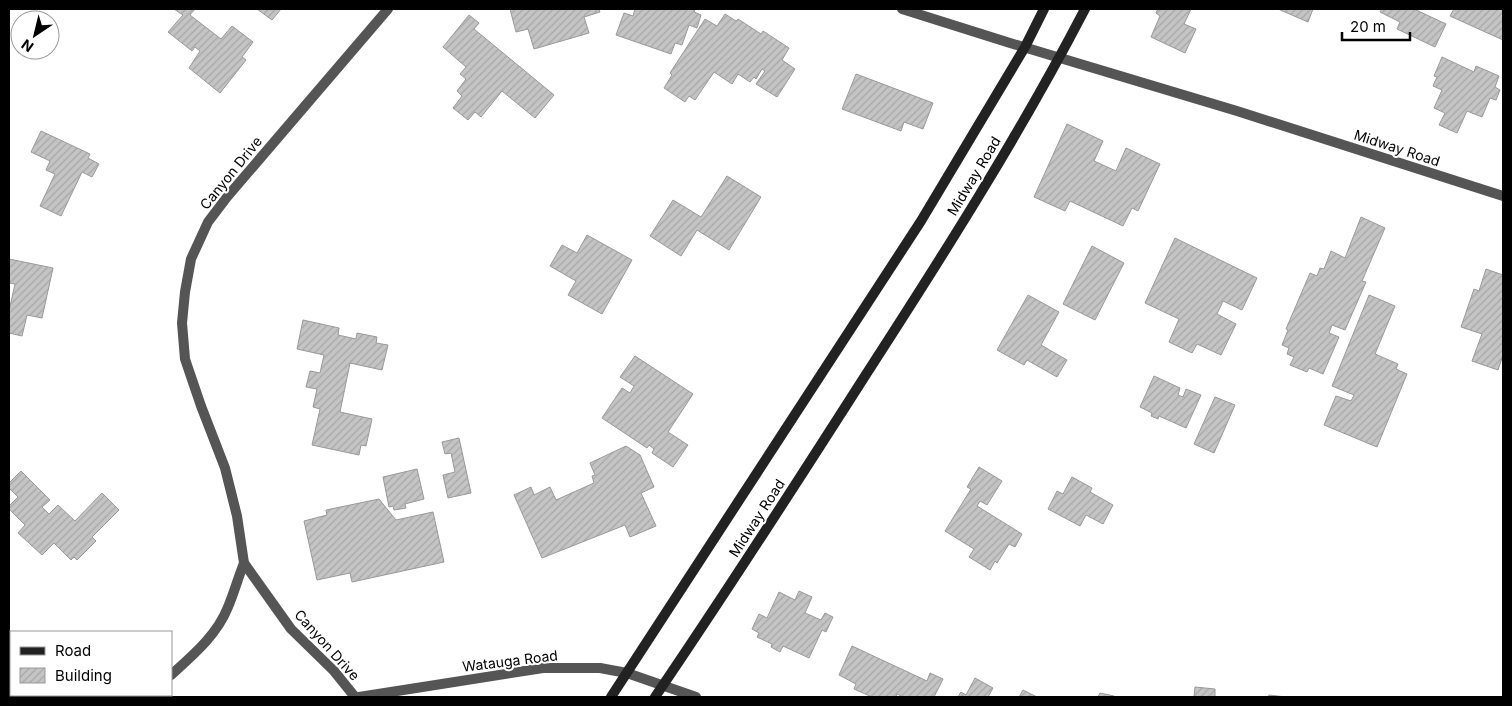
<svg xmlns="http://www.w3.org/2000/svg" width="1512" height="706" font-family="Inter,sans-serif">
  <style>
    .building { fill: url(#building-hatch); stroke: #999 }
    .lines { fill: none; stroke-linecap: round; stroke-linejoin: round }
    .street { stroke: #555; stroke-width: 10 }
    .secondary { stroke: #222; stroke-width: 10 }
    .labels { text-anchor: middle; stroke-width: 4; stroke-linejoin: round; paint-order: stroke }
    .street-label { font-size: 14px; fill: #000; stroke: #fff }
  </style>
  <defs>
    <pattern id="building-hatch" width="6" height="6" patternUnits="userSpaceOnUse" patternTransform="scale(1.25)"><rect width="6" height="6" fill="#c4c4c4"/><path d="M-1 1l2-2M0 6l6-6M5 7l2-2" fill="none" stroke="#a7a7a7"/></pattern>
  </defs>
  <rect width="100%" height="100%" fill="#fff"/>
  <g class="building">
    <polygon points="174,9 195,9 190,15 221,39 232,26 253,42 242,57 246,60 220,93 189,68 200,51 195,47 192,51 168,32 183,15"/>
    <polygon points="257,9 281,9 272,20"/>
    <polygon points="510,9 599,9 600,12 584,17 589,33 534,49 528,29 516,32"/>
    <polygon points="635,9 695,9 694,12 701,15 697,28 689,25 682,45 675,43 671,54 616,35 624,13 633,16"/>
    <polygon points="1158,9 1191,9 1184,24 1196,29 1185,53 1151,37 1160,16 1156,13"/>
    <polygon points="1278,9 1313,9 1308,22"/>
    <polygon points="1382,9 1414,9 1446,24 1435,47 1397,29 1400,22 1380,12"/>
    <polygon points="1454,9 1503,9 1503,40 1450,16"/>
    <polygon points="725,14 736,21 738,19 761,34 763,31 789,48 782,60 795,69 777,97 756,84 765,71 762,69 756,79 754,77 750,82 738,74 732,84 714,72 695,100 689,96 685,102 664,88 672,75 670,73 705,19 717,26"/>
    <polygon points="469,15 479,23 474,29 554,95 535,118 502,91 481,117 475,112 468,120 453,108 462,96 457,91 466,79 460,74 466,67 443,47"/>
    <polygon points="1442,57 1474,72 1476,66 1499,76 1495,87 1500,90 1496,100 1490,98 1482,117 1467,111 1457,133 1439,125 1445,113 1434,108 1442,90 1433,86 1437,77 1434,76"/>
    <polygon points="856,74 933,103 923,129 904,122 901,131 842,109"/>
    <polygon points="1067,124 1103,141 1094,161 1116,171 1126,148 1160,164 1138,211 1132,208 1123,226 1070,201 1065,211 1034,197"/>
    <polygon points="41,131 90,154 88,158 99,164 92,177 82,172 61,216 40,206 55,174 46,170 50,161 31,152"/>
    <polygon points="727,176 761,197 729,250 697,230 681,256 650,236 673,200 701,217"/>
    <polygon points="1361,217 1385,228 1362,281 1366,282 1345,330 1332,325 1329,333 1339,337 1323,374 1309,368 1307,372 1290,365 1294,357 1287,354 1289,348 1282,345 1288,330 1286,329 1310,273 1317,276 1320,268 1324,269 1331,251 1345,258"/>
    <polygon points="587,235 632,260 602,314 568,295 576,281 550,266 562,245 577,253"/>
    <polygon points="1175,238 1257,278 1242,310 1223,301 1217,314 1236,324 1221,355 1197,344 1192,353 1169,342 1179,319 1145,303"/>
    <polygon points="1092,246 1124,263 1095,320 1063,304"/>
    <polygon points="9,259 53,268 42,318 27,315 22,336 9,333 9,311 15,284 9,283"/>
    <polygon points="1486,269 1503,275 1503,355 1498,370 1472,361 1482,334 1461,327 1474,289 1479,291"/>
    <polygon points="1028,295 1059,312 1041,345 1067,360 1057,377 1027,360 1024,365 997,350"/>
    <polygon points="1369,295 1395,306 1375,354 1398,364 1396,369 1407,374 1377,447 1324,425 1336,396 1351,401 1354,395 1332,386"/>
    <polygon points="303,320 339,328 338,335 356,339 357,333 377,337 376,343 388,345 382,370 350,363 340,412 372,419 366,446 361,445 359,455 312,445 320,409 313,407 317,389 306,387 310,371 320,373 324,355 297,349"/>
    <polygon points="635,356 693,394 668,432 688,445 673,467 652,453 654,449 649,445 647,448 602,418 622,388 630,393 634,386 620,377"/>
    <polygon points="1154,376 1180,388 1178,395 1183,397 1186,389 1201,395 1186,428 1159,416 1158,419 1151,416 1152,413 1140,407"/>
    <polygon points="1215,397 1235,405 1214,453 1194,444"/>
    <polygon points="459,438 471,493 448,498 443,475 455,472 451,453 445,454 442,442"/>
    <polygon points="626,446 640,455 654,487 641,493 656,526 630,537 625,525 542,558 514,495 531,487 534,495 550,487 556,500 594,483 592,476 595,475 590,463"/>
    <polygon points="979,467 1002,481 987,505 980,501 977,506 1022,534 1015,547 1009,544 997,563 995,561 990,570 969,557 974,549 945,531 971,489 967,487"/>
    <polygon points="417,469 424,499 405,504 406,508 394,510 393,506 389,507 383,477"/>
    <polygon points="21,471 50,500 42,507 49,514 58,505 75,521 102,493 119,510 92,537 96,541 77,560 74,557 71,560 54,543 42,555 18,533 25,525 9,509 9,506 18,497 9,488 9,483"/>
    <polygon points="1072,477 1092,488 1090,492 1113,505 1103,524 1086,515 1080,526 1048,509 1057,491 1063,494"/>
    <polygon points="379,499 396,520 433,512 444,562 352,582 350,573 317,580 304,521 327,515 326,510"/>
    <polygon points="799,591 812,597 805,613 821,620 825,613 833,617 826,632 822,630 809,658 783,646 780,652 771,647 772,644 757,637 759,633 752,629 759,614 767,618 779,592 795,600"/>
    <polygon points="852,646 927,681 930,673 943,679 934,697 903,697 897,694 896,697 872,697 854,689 856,684 839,675"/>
    <polygon points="975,678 993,688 988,697 958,697 961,692 966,695"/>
    <polygon points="1195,687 1215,689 1215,697 1194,697"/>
    <polygon points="1023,690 1037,697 1019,697"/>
    <polygon points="1100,693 1114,696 1114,697 1098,697"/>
    <polygon points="1269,695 1286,697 1268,697"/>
  </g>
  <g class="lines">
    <g class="street">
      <polyline points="902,9 1010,43 1237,111 1503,196"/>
      <path d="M171,675C193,655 217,635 228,607C234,593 238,578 244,563"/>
      <polyline points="147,697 149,695"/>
      <polyline points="355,697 334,671 291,629 244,563 237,516 225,468 201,406 185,359 182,323 185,292 191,259 208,222 227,197 388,9"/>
      <polyline points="359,697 543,668 600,668 627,673 696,697"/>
    </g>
    <g class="secondary">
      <polyline points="611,697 921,221 1025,47 1044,9"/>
      <path d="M655,697C727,591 796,484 865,376C942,257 1019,136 1085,9"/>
    </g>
  </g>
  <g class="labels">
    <g class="street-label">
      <text transform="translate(1397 148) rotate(18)" y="5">Midway Road</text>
      <text transform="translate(231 173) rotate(-51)" y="5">Canyon Drive</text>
      <text transform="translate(974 176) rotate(-59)" y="5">Midway Road</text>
      <text transform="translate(757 518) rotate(-57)" y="5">Midway Road</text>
      <text transform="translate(327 645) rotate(48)" y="5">Canyon Drive</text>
      <text transform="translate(510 661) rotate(-7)" y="5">Watauga Road</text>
    </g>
  </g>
  <rect width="1512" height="706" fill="none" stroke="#000000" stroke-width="20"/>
  <rect x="10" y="631" width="162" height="65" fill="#ffffff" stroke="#999999"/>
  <rect x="20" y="647" width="25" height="8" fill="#222222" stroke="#999999"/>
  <text x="55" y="656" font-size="15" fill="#000000">Road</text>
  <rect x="20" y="668" width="25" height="15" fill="url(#building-hatch)" stroke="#999999"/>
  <text x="55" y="681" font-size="15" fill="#000000">Building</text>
  <g transform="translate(35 35) rotate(215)"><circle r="24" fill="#ffffff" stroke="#999999"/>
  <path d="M0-4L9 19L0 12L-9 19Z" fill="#000000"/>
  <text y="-8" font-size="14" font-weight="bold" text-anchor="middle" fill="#000000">N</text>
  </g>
  <path d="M1342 32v8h68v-8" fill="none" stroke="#000000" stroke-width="2.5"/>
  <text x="1350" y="32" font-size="15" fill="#000000" stroke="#ffffff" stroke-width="4" paint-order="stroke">20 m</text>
</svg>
